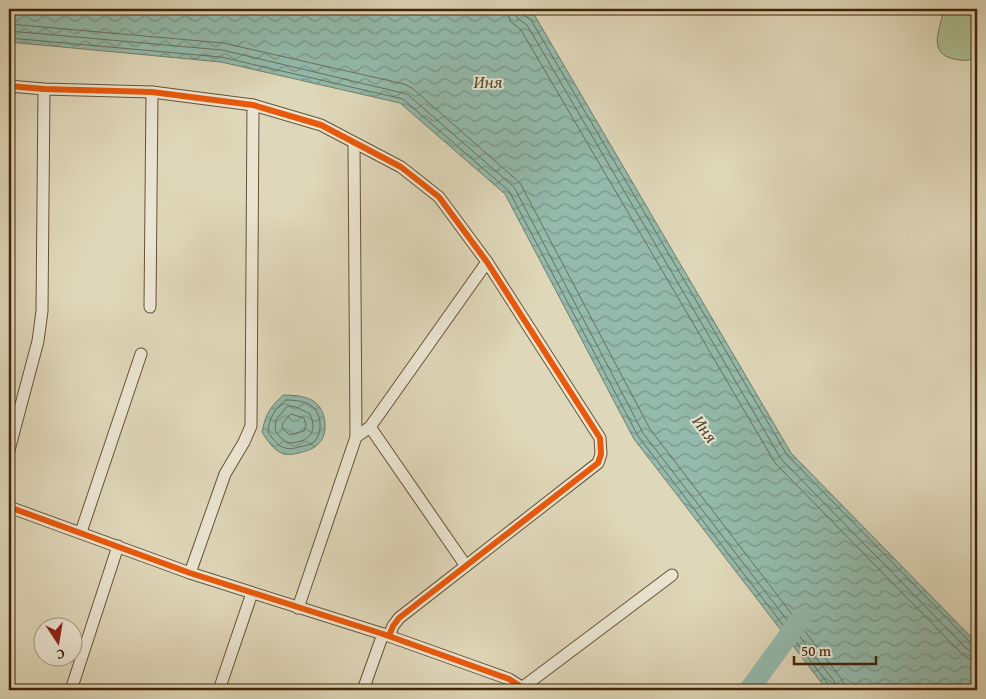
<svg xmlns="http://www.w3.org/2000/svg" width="986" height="699" font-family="'Gentium Book Plus',serif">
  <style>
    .pitch { fill: #adbf93; stroke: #77724d }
    .water { fill: url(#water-waves); stroke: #727e6a }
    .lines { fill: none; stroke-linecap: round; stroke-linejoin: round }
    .shore { stroke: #6a705a; stroke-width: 1 }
    .river { stroke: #93baac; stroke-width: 20 }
    .minor-casing { stroke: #685234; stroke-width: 13 }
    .minor { stroke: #eae5d2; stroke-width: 11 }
    .cycleway-casing { stroke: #eae5d2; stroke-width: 9 }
    .cycleway { stroke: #e8590c; stroke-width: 6 }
    .labels { text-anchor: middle; stroke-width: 4; stroke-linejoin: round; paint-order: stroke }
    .water-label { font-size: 18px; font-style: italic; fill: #564a30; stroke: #eae5d2 }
  </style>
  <defs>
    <pattern id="water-waves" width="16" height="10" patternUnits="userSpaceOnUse" patternTransform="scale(1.25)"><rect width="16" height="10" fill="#93baac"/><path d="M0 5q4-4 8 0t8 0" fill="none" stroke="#7a978a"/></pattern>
  </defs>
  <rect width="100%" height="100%" fill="#dfd7b9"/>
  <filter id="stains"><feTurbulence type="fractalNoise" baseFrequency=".004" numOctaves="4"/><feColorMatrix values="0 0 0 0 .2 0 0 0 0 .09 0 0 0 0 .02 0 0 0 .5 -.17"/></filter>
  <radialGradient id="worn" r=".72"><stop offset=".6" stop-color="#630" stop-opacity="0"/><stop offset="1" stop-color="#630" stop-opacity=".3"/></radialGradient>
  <path class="pitch" d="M944,9H977V54C973,60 967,61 960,60C926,56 939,33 944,9Z"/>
  <g class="water">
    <polygon points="9,9 522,9 535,16 791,453 977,643 977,690 827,690 634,439 505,194 400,103 221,62 9,42"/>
    <path d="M283,395C295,395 311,396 319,406C327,417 328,437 317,445C312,450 305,451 299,453C295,454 288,455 284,454C274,451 267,440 262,432C266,413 269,409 283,395Z"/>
  </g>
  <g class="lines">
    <g class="shore">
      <polyline points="507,9 510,21 521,30 775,463 962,654 969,659 977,660"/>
      <polyline points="514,9 517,18 527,25 781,459 967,649 977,653"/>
      <polyline points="521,9 522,14 531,20 787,455 972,644 977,646"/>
      <polyline points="9,24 223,43 404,84 412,88 520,183 650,429 840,677 844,683 844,690"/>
      <polyline points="9,31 222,50 407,94 514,187 643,433 834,681 837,690"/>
      <polyline points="9,38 221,57 403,99 509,191 638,436 829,685 831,690"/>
      <path d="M286,400C295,400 308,401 315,409C322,418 322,434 314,442C310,445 304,446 299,447C283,452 277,445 268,432C269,418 275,408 286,400Z"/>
      <path d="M288,406L296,407L310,414C319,434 307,443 287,443L279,436L275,430L276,420Z"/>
      <polygon points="291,414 304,418 306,425 304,431 290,435 282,428 283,423"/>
    </g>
    <polyline class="river" points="749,690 802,617"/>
    <defs>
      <g id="minor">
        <polyline points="9,86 44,89 152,92 253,105 321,125 401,167 439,197 487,262 600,438 601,454 598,463 399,618 393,626 389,636"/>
        <polyline points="354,143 356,437"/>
        <polyline points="150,307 152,92"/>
        <polyline points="370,427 466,566"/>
        <polyline points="9,450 38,341 42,311 44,89"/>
        <polyline points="9,507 190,573 383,634 509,679 526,690"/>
        <polyline points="81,532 141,354"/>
        <polyline points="190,573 225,474 244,442 251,426 253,105"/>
        <polyline points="298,608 356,437 370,427 487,262"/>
        <polyline points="523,687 672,575"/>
        <polyline points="71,690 118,546"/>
        <polyline points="219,690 252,593"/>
        <polyline points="363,690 383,634"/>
      </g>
    </defs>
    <use href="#minor" class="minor-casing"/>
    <use href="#minor" class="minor"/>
    <defs>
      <g id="cycleway">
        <polyline points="9,86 44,89 152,92 253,105 321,125 401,167 439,197 487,262 600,438 601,454 598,463 399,618 393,626 389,636"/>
        <polyline points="9,507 190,573 383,634 509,679 526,690"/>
      </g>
    </defs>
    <use href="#cycleway" class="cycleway-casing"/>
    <use href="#cycleway" class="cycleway"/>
  </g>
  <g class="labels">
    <g class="water-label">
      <text x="488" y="88">Иня</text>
      <text transform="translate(705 429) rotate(53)" y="6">Иня</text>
    </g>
  </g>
  <rect width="986" height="699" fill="none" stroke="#dfd7b9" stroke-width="30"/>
  <rect x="10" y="10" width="966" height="679" fill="none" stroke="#412507" stroke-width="2.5"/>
  <rect x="15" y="15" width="956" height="669" fill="none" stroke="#412507"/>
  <g transform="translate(58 642) rotate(168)"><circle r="24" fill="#eae5d2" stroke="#a69881"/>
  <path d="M0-4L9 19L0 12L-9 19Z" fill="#8f2418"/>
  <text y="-8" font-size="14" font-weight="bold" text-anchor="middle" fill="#412507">С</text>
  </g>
  <path d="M794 656v8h82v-8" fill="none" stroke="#412507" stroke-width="2.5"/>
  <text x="801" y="656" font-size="15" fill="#412507" stroke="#eae5d2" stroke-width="4" paint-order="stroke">50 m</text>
  <rect width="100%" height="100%" filter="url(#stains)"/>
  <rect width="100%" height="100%" fill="url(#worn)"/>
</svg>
